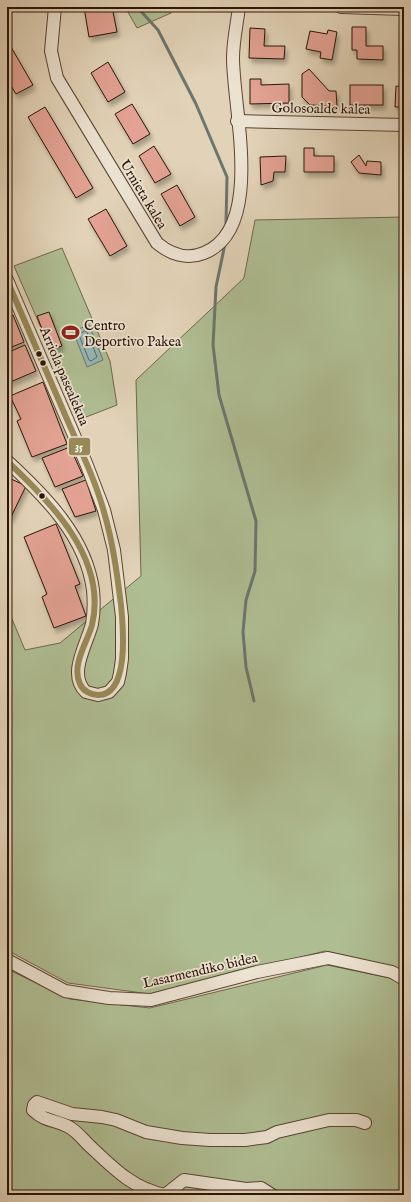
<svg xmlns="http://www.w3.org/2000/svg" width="411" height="1202" font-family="'IM FELL English',serif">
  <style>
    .green { fill: #afbd92; stroke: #6d684c }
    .water { fill: #95b7b4; stroke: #6b766e }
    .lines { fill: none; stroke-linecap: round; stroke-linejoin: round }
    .shore { stroke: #60665d; stroke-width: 1 }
    .stream { stroke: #6b766e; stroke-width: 3 }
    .building { fill: #e3a293; stroke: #2b1406; filter: url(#shadow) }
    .minor-casing { stroke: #594432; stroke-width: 14 }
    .minor { stroke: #ece2d1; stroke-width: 12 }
    .bus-1-casing { stroke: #ece2d1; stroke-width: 9 }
    .bus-1 { stroke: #988956; stroke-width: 6 }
    .bus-dot { fill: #2b1406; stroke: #ece2d1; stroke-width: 1.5 }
    .labels { text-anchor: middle; stroke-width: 3.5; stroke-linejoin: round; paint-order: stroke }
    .street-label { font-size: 14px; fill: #2b1406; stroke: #ece2d1 }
    .poi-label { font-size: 14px; fill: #2b1406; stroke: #ece2d1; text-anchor: start }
    .line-badge { stroke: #ece2d1; stroke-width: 1.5 }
    .badge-label { font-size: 11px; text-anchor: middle; font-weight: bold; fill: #fff }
  </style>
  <defs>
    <filter id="shadow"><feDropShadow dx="2.5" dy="4.5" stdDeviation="2" flood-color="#0004"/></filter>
  </defs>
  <rect width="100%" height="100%" fill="#e2d3b8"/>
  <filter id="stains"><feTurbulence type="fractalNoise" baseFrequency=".005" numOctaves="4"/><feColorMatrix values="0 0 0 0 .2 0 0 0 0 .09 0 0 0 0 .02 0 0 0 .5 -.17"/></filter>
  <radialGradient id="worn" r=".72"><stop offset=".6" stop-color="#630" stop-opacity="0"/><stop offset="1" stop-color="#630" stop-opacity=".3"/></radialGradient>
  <g class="green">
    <polygon points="125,7 174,7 171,13 137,28"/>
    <polygon points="404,217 404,971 395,967 325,951 150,994 68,983 7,950 7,607 25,650 60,643 141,576 136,380 244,278 255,220"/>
    <polygon points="62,248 110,361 117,405 81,419 14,266"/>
    <polygon points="327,965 395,979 404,984 404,1195 7,1195 7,969 70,999 150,1008"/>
  </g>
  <polygon class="water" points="89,325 103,360 87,367 73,331"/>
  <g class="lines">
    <polygon class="shore" points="85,331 87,332 97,357 91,361 89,360 79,335"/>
    <g class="stream">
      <polyline points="137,7 158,30 196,104 227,177 226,223"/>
      <polyline points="225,244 216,287 213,345 219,395 256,521 255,571 246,600 243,632 246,667 254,701"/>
    </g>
  </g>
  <g class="building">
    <polygon points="84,7 112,7 117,32 89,37"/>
    <rect x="400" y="26" width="4" height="31"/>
    <polygon points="352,27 366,27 366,46 383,46 383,60 357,59 357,50 352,50"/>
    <polygon points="250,28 265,29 264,46 285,46 284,59 249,58"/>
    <polygon points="328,30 337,32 332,60 320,58 321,52 306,49 310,31 327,34"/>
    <polygon points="11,47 33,85 16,94 7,79 7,50"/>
    <polygon points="108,62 125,92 108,102 91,73"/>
    <polygon points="309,69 329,91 336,91 337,106 310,105 302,97 302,74"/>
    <polygon points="250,79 261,79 261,85 289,84 289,103 250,104"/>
    <rect x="350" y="85" width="33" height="20"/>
    <polygon points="396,86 404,87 404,107 395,107"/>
    <polygon points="132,104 150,134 133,144 115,114"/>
    <polygon points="45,107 93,188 76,198 28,117"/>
    <polygon points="154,146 171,174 155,183 139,156"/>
    <polygon points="304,148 314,148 314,156 334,156 334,172 304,172"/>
    <polygon points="400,154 404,154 404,169 400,167"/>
    <polygon points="359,155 366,166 367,161 381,162 381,175 359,173 351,162"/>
    <polygon points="286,156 285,172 274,172 273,181 261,185 260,157"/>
    <polygon points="177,185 195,217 180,226 161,194"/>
    <polygon points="106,209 127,246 110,256 88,219"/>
    <polygon points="49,312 62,346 50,350 37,316"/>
    <polygon points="13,315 24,342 7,349 7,318"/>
    <polygon points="25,345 36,371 8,383 7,353"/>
    <polygon points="43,382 67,444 32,457 17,421 21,419 10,396"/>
    <polygon points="70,447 83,476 55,487 42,458"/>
    <polygon points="7,477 26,486 10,519 7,518"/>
    <polygon points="86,480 96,511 75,517 62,489"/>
    <polygon points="56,524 80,584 75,586 86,616 54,628 42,597 47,594 24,537"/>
  </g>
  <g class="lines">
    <defs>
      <g id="minor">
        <path d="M55,7L51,51L57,78L157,243C170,254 187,260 204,253C265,229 233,109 233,58C233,41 237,24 239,7"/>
        <polyline points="341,7 404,9"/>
        <polyline points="237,121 404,125"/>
        <path d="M7,280L86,463L104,510L114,550L122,617V659L120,673L118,682L109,692L98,695L86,692C67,675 87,644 92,624C94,613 94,601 93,590C86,537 45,496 7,461"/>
        <polyline points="7,960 65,991 109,998 151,1000 257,972 328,958 392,972 404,979"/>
        <path d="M272,1195L261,1188L246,1189L184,1180L165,1195C134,1189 114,1169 92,1148C84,1141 78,1132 69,1127C55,1119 47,1123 33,1110L34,1105L37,1102L72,1114L102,1117L116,1120L146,1132L182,1138L210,1140H245L267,1137L277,1132L329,1120H356L365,1123"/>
      </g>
    </defs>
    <use href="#minor" class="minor-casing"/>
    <use href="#minor" class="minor"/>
    <defs>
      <path id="bus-1" d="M7,280C28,328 48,376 69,424C82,453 96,482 104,512C113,543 117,573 121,605C123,626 130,695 98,695C91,695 83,691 80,684C71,665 87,643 92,625C108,559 50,501 7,461"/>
    </defs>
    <use href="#bus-1" class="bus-1-casing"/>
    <use href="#bus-1" class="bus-1"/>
  </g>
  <defs>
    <symbol id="stadium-bare" viewBox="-9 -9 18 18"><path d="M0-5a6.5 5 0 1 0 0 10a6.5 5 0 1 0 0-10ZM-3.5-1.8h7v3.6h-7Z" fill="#8f2418" stroke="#ece2d1" stroke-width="2.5" paint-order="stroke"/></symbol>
  </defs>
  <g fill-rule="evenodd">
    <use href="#stadium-bare" x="58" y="320" width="25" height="25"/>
  </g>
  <g class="bus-dot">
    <circle cx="39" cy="354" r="3.5"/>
    <circle cx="43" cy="363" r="3.5"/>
    <circle cx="42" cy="496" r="3.5"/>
  </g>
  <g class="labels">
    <g class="street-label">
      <text transform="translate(321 108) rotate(1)" y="5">Golosoalde kalea</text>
      <text transform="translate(144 194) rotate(59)" y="5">Urnieta kalea</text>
      <text transform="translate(65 376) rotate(67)" y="5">Arriola pasealekua</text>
      <text transform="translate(200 970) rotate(-13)" y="5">Lasarmendiko bidea</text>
    </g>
    <g class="poi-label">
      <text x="84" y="330">Centro<tspan x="84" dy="16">Deportivo Pakea</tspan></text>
    </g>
  </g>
  <rect class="line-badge" x="68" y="437" width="23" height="19" rx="4" fill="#988956"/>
  <g class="badge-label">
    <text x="79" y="450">35</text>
  </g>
  <rect width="411" height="1202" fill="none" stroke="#e2d3b8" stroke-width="24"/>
  <rect x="8" y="8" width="395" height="1186" fill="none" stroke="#2b1406" stroke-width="2"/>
  <rect x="12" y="12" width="387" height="1178" fill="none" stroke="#2b1406"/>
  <rect width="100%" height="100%" filter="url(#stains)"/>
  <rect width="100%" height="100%" fill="url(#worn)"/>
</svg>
